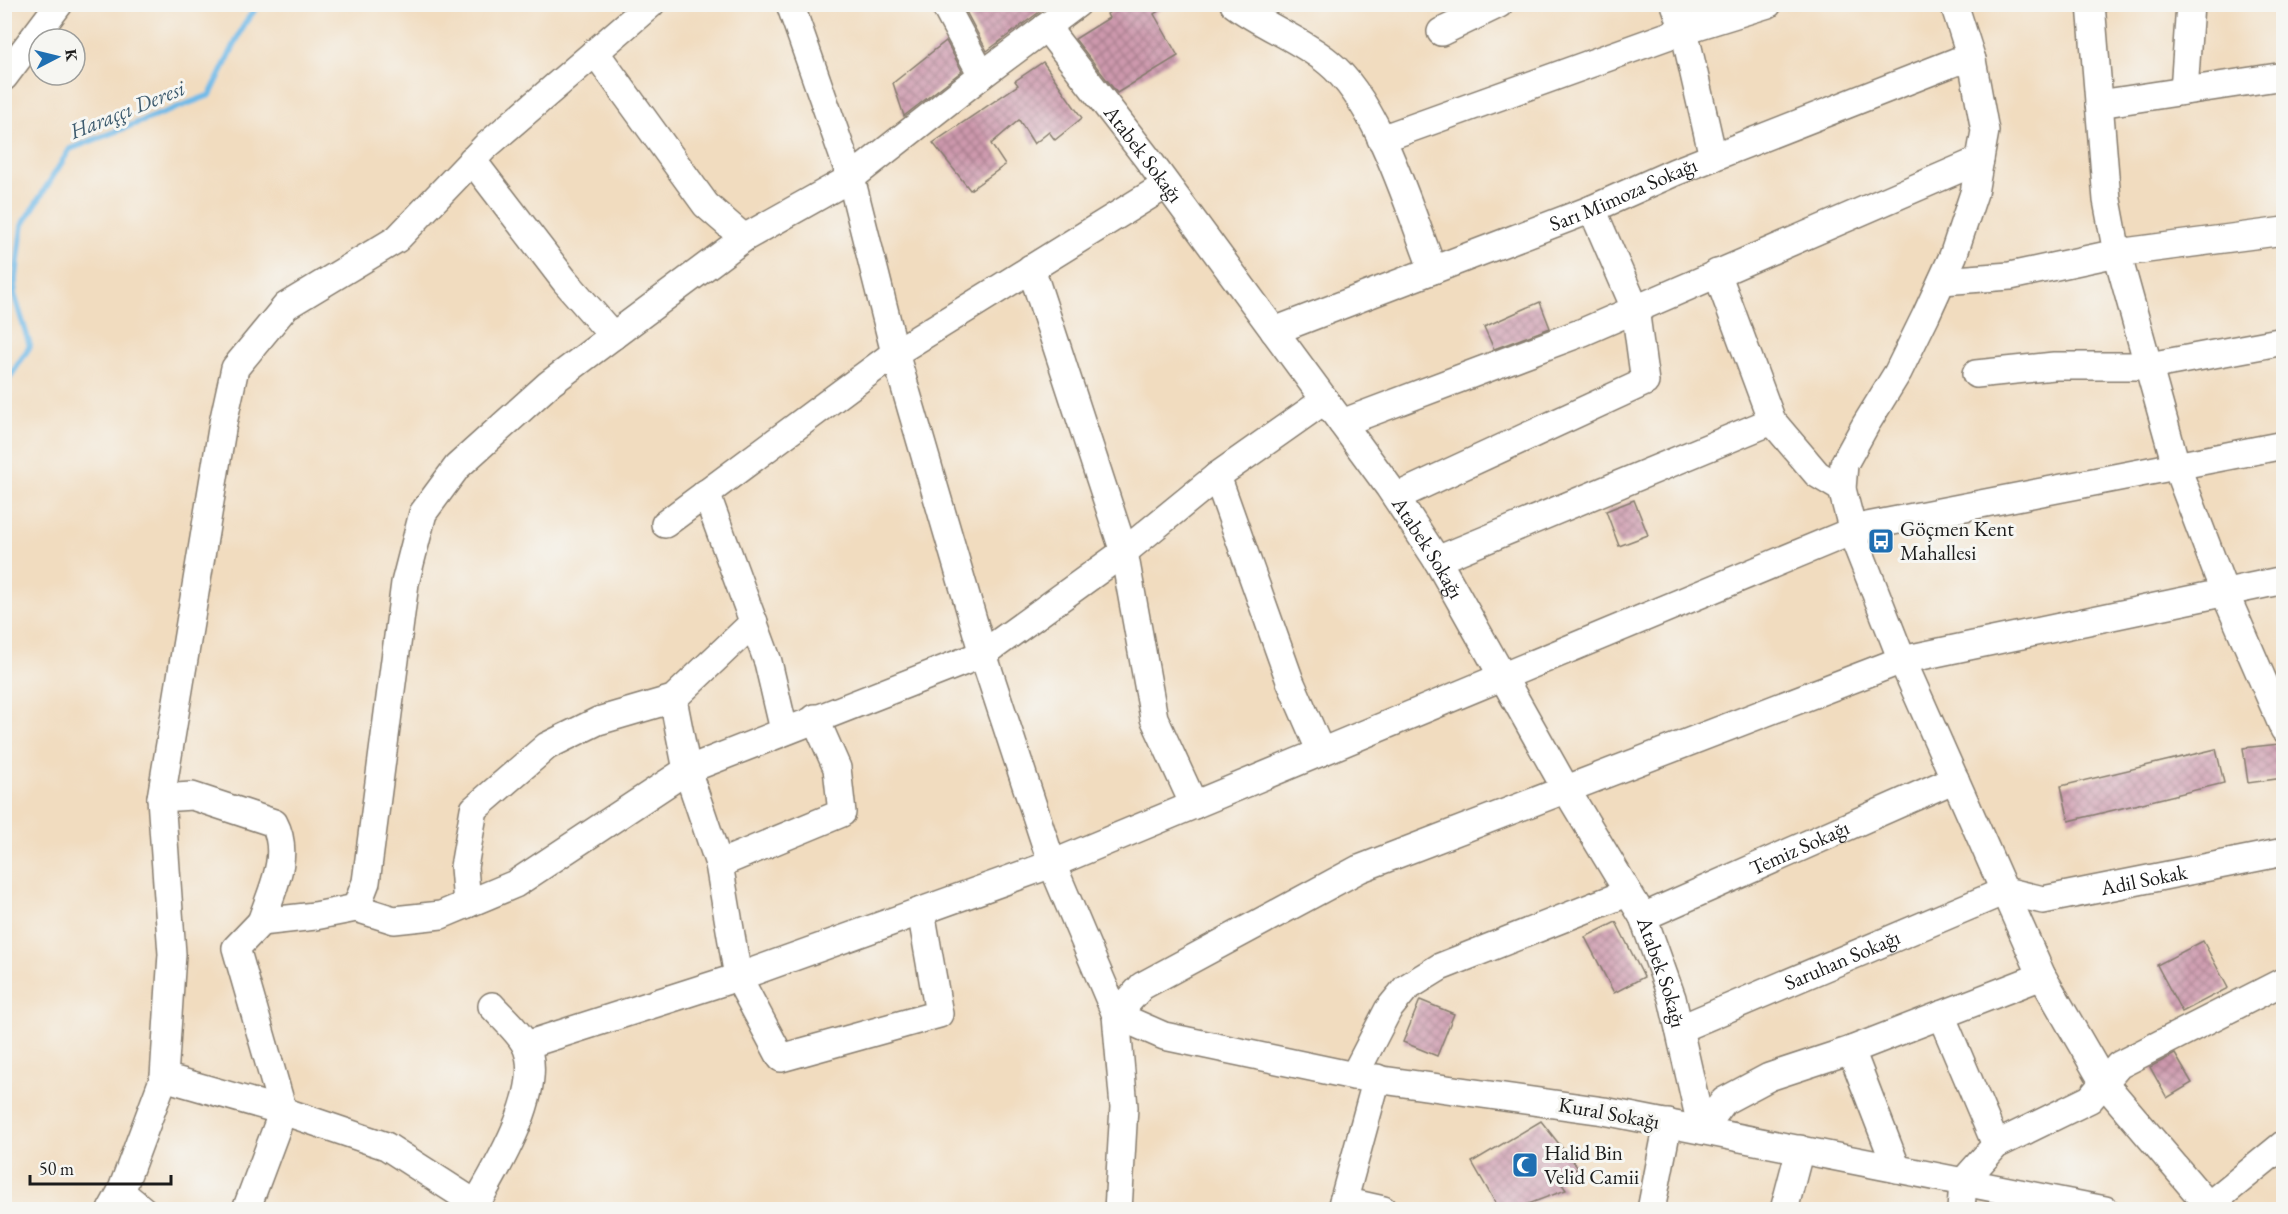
<svg xmlns="http://www.w3.org/2000/svg" width="2288" height="1214" font-family="'EB Garamond',serif">
  <style>
    .lines { fill: none; stroke-linecap: round; stroke-linejoin: round }
    .stream { stroke: #6fbae8; stroke-width: 6 }
    .building { fill: url(#building-cross-hatch) }
    .minor-casing { stroke: #867c6e; stroke-width: 30 }
    .minor { stroke: #fff; stroke-width: 27 }
    .labels { text-anchor: middle; stroke-width: 6; stroke-linejoin: round; paint-order: stroke }
    .street-label { font-size: 21px; fill: #1c1c1c; stroke: #f6f6f2 }
    .poi-label { font-size: 21px; fill: #1c1c1c; stroke: #f6f6f2; text-anchor: start }
    .water-label { font-size: 22px; font-style: italic; fill: #3d5b6e; stroke: #f6f6f2 }
  </style>
  <defs>
    <pattern id="building-cross-hatch" width="8" height="8" patternUnits="userSpaceOnUse" patternTransform="scale(1.5)"><rect width="8" height="8" fill="#cd99ad"/><path d="M0 0l8 8M0 8l8-8" fill="none" stroke="#a67c8c"/></pattern>
  </defs>
  <rect width="100%" height="100%" fill="#f6f6f2"/>
  <filter id="ink" filterUnits="userSpaceOnUse"><feTurbulence type="fractalNoise" baseFrequency=".0167" numOctaves="2"/><feDisplacementMap in="SourceGraphic" scale="12" xChannelSelector="R" yChannelSelector="G"/><feConvolveMatrix kernelMatrix="1 2 1 2 8 2 1 2 1" color-interpolation-filters="sRGB"/></filter>
  <filter id="wash" filterUnits="userSpaceOnUse"><feTurbulence type="fractalNoise" baseFrequency=".008" numOctaves="4" result="noise"/><feDisplacementMap in="SourceGraphic" scale="24" xChannelSelector="R" yChannelSelector="G"/><feGaussianBlur stdDeviation="1.35" result="paint"/><feColorMatrix in="noise" values="0 0 0 0 0 0 0 0 0 0 0 0 0 0 0 0 0 1.4 0 .05"/><feComposite in="paint" operator="in"/></filter>
  <g filter="url(#wash)">
    <rect width="100%" height="100%" fill="#f1dcbf"/>
    <g class="lines">
      <polyline class="stream" points="4,386 30,346 14,294 22,226 70,149 210,95 245,23 259,4"/>
    </g>
    <g id="blocks">
      <g class="building">
        <polygon points="962,4 1050,4 987,51"/>
        <polygon points="1122,4 1169,4 1154,14 1178,56 1117,93 1075,39 1109,18 1107,14"/>
        <polygon points="946,41 962,71 904,116 893,83"/>
        <polygon points="1043,62 1082,118 1055,140 1049,132 1034,144 1019,120 991,144 1005,165 970,190 933,143 1018,85 1015,81"/>
        <polygon points="1540,302 1550,328 1494,349 1484,327"/>
        <polygon points="1634,500 1648,535 1619,546 1606,511"/>
        <polygon points="2279,744 2283,778 2248,783 2243,748"/>
        <polygon points="2216,749 2224,783 2069,821 2061,786"/>
        <polygon points="1616,922 1644,977 1614,993 1585,937"/>
        <polygon points="2203,941 2228,988 2182,1012 2157,965"/>
        <polygon points="1420,1000 1454,1014 1437,1056 1403,1042"/>
        <polygon points="2175,1054 2192,1083 2167,1098 2150,1067"/>
        <polygon points="1541,1121 1578,1168 1559,1180 1566,1190 1515,1209 1499,1209 1472,1162"/>
      </g>
    </g>
  </g>
  <g filter="url(#ink)">
    <use href="#blocks" fill-opacity="0" stroke="#867c6e" stroke-width="1.5"/>
    <g class="lines">
      <defs>
        <g id="minor">
          <polyline points="790,4 851,178 895,353 983,654 1052,864 1116,1015 1124,1107 1118,1210"/>
          <polyline points="944,4 982,75"/>
          <path d="M1234,4C1263,26 1300,39 1328,62C1379,103 1409,209 1433,270"/>
          <polyline points="1675,4 1684,30 1713,157"/>
          <polyline points="1954,4 1972,60 1985,131 1974,193 1953,256 1926,315 1898,372 1866,424 1844,464 1842,489 1856,543 1902,660 2042,976 2104,1083 2212,1210"/>
          <path id="s1" d="M1046,27L1147,158L1389,487L1437,560L1567,791L1643,917L1672,998L1702,1130"/>
          <polyline points="1441,32 1499,4"/>
          <polyline points="595,52 706,205 744,238"/>
          <polyline points="4,77 59,4"/>
          <polyline points="2184,91 2190,4"/>
          <polyline points="2099,104 2284,76"/>
          <polyline points="1381,139 1684,30 1768,4"/>
          <polyline points="472,160 565,281 613,336"/>
          <polyline points="2284,231 2117,253 2176,465 2224,591 2284,729"/>
          <polyline points="1031,268 1124,552 1154,718 1194,805"/>
          <polyline points="1717,273 1772,421"/>
          <polyline points="1942,281 2010,276 2117,253 2107,200 2091,4"/>
          <path id="s2" d="M1274,331L1592,209L1675,172L1955,62L1972,60"/>
          <polyline points="1976,374 2054,366 2149,366 2284,341"/>
          <polyline points="1342,423 1583,332 1980,160"/>
          <polyline points="1217,476 1290,681 1321,752"/>
          <polyline points="706,493 768,662 784,730"/>
          <polyline points="1396,497 1645,382 1635,308 1592,209"/>
          <polyline points="665,524 895,353 1166,185"/>
          <polyline points="1437,560 1772,421 1817,474 1842,489"/>
          <polyline points="673,699 687,770 719,864 738,977 781,1058 939,1014 921,911"/>
          <path d="M161,798L192,796L274,823C291,855 272,890 261,922"/>
          <polyline points="719,864 842,813 837,768 815,718"/>
          <polyline points="467,904 464,867 474,809 547,746 598,721 673,699 754,622"/>
          <polyline points="356,908 366,882 405,583 423,513 457,467 549,384 613,336 744,238 851,178 982,75 1077,4"/>
          <path id="s3" d="M1643,917L1955,779"/>
          <polyline points="1941,1015 1996,1145"/>
          <path id="s4" d="M1679,1029L2005,891L2043,900L2284,852"/>
          <polyline points="526,1045 738,977 1052,864 1862,527 2284,445"/>
          <polyline points="1851,1050 1897,1169"/>
          <polyline points="1354,1076 1388,1010 1406,988 1440,967 1627,893"/>
          <polyline points="164,1077 283,1111 386,1146 476,1204"/>
          <polyline points="1702,1130 1724,1101 1769,1077 1851,1050 2042,976"/>
          <polyline points="121,1192 143,1210"/>
          <polyline points="1343,1201 1383,1210"/>
          <polyline points="111,1210 121,1192 164,1077 172,954 161,798 223,423 235,368 286,306 397,239 485,147 651,4"/>
          <polyline points="246,1210 283,1111 236,948 261,922 315,916 356,908 394,920 441,915 515,884 687,770 983,654 1124,552 1217,476 1325,400"/>
          <path d="M476,1210V1204C497,1168 547,1086 525,1044C518,1031 502,1017 492,1006"/>
          <polyline points="1341,1210 1377,1078"/>
          <polyline points="1651,1210 1668,1123"/>
          <polyline points="1784,1210 1800,1149"/>
          <polyline points="1961,1210 1963,1182 1996,1145 2090,1099 2119,1065 2284,981"/>
          <polyline points="2105,1210 1604,1111 1354,1076 1164,1036 1116,1015 1142,986 1359,869 1902,660 2284,580"/>
          <polyline points="2203,1210 2284,1144"/>
        </g>
      </defs>
      <use href="#minor" class="minor-casing"/>
      <use href="#minor" class="minor"/>
    </g>
  </g>
  <defs>
    <symbol id="bus-square" viewBox="-11 -11 22 22"><rect x="-9" y="-9" width="18" height="18" rx="4" fill="#1f6fb2" stroke="#f6f6f2"/><path d="M-5-6H5V4H4V6H2V4H-2V6H-4V4H-5ZM-3.5-4V0h7V-4ZM-3.5 1.2v1.5H-2V1.2ZM2 1.2v1.5H3.5V1.2Z" fill="#fff"/></symbol>
    <symbol id="mosque-square" viewBox="-11 -11 22 22"><rect x="-9" y="-9" width="18" height="18" rx="4" fill="#1f6fb2" stroke="#f6f6f2"/><path d="M3.5-4.9A6 6 0 1 0 3.5 4.9A5 5 0 1 1 3.5-4.9Z" fill="#fff"/></symbol>
  </defs>
  <g fill-rule="evenodd">
    <use href="#bus-square" x="1866" y="526" width="30" height="30"/>
    <use href="#mosque-square" x="1510" y="1150" width="30" height="30"/>
  </g>
  <g class="labels">
    <g class="street-label">
      <text dy="7" stroke="none"><textPath href="#s1" startOffset="160">Atabek Sokağı</textPath></text>
      <text dy="7" stroke="none"><textPath href="#s2" startOffset="375">Sarı Mimoza Sokağı</textPath></text>
      <text dy="7" stroke="none"><textPath href="#s1" startOffset="646">Atabek Sokağı</textPath></text>
      <text dy="7" stroke="none"><textPath href="#s3" startOffset="171">Temiz Sokağı</textPath></text>
      <text dy="7" stroke="none"><textPath href="#s4" startOffset="496">Adil Sokak</textPath></text>
      <text dy="7" stroke="none"><textPath href="#s4" startOffset="177">Saruhan Sokağı</textPath></text>
      <text dy="7" stroke="none"><textPath href="#s1" startOffset="1132">Atabek Sokağı</textPath></text>
      <text transform="translate(1609 1113) rotate(10)" y="7">Kural Sokağı</text>
    </g>
    <g class="poi-label">
      <text x="1900" y="536">Göçmen Kent<tspan x="1900" dy="24">Mahallesi</tspan></text>
      <text x="1544" y="1160">Halid Bin<tspan x="1544" dy="24">Velid Camii</tspan></text>
    </g>
    <g class="water-label">
      <text transform="translate(127 109) rotate(-22)" y="8">Haraççı Deresi</text>
    </g>
  </g>
  <rect width="2288" height="1214" fill="none" stroke="#f6f6f2" stroke-width="24"/>
  <g transform="translate(57 57) rotate(83)"><circle r="28" fill="#f6f6f2" stroke="#9f9f9c" stroke-width="1.5"/>
  <path d="M0-4.5L10 22L0 15L-10 22Z" fill="#1f6fb2"/>
  <text y="-9" font-size="16" font-weight="bold" text-anchor="middle" fill="#1c1c1c">K</text>
  </g>
  <path d="M30 1175v9h141v-9" fill="none" stroke="#1c1c1c" stroke-width="3"/>
  <text x="39" y="1175" font-size="18" fill="#1c1c1c" stroke="#f6f6f2" stroke-width="4.5" paint-order="stroke">50 m</text>
</svg>
